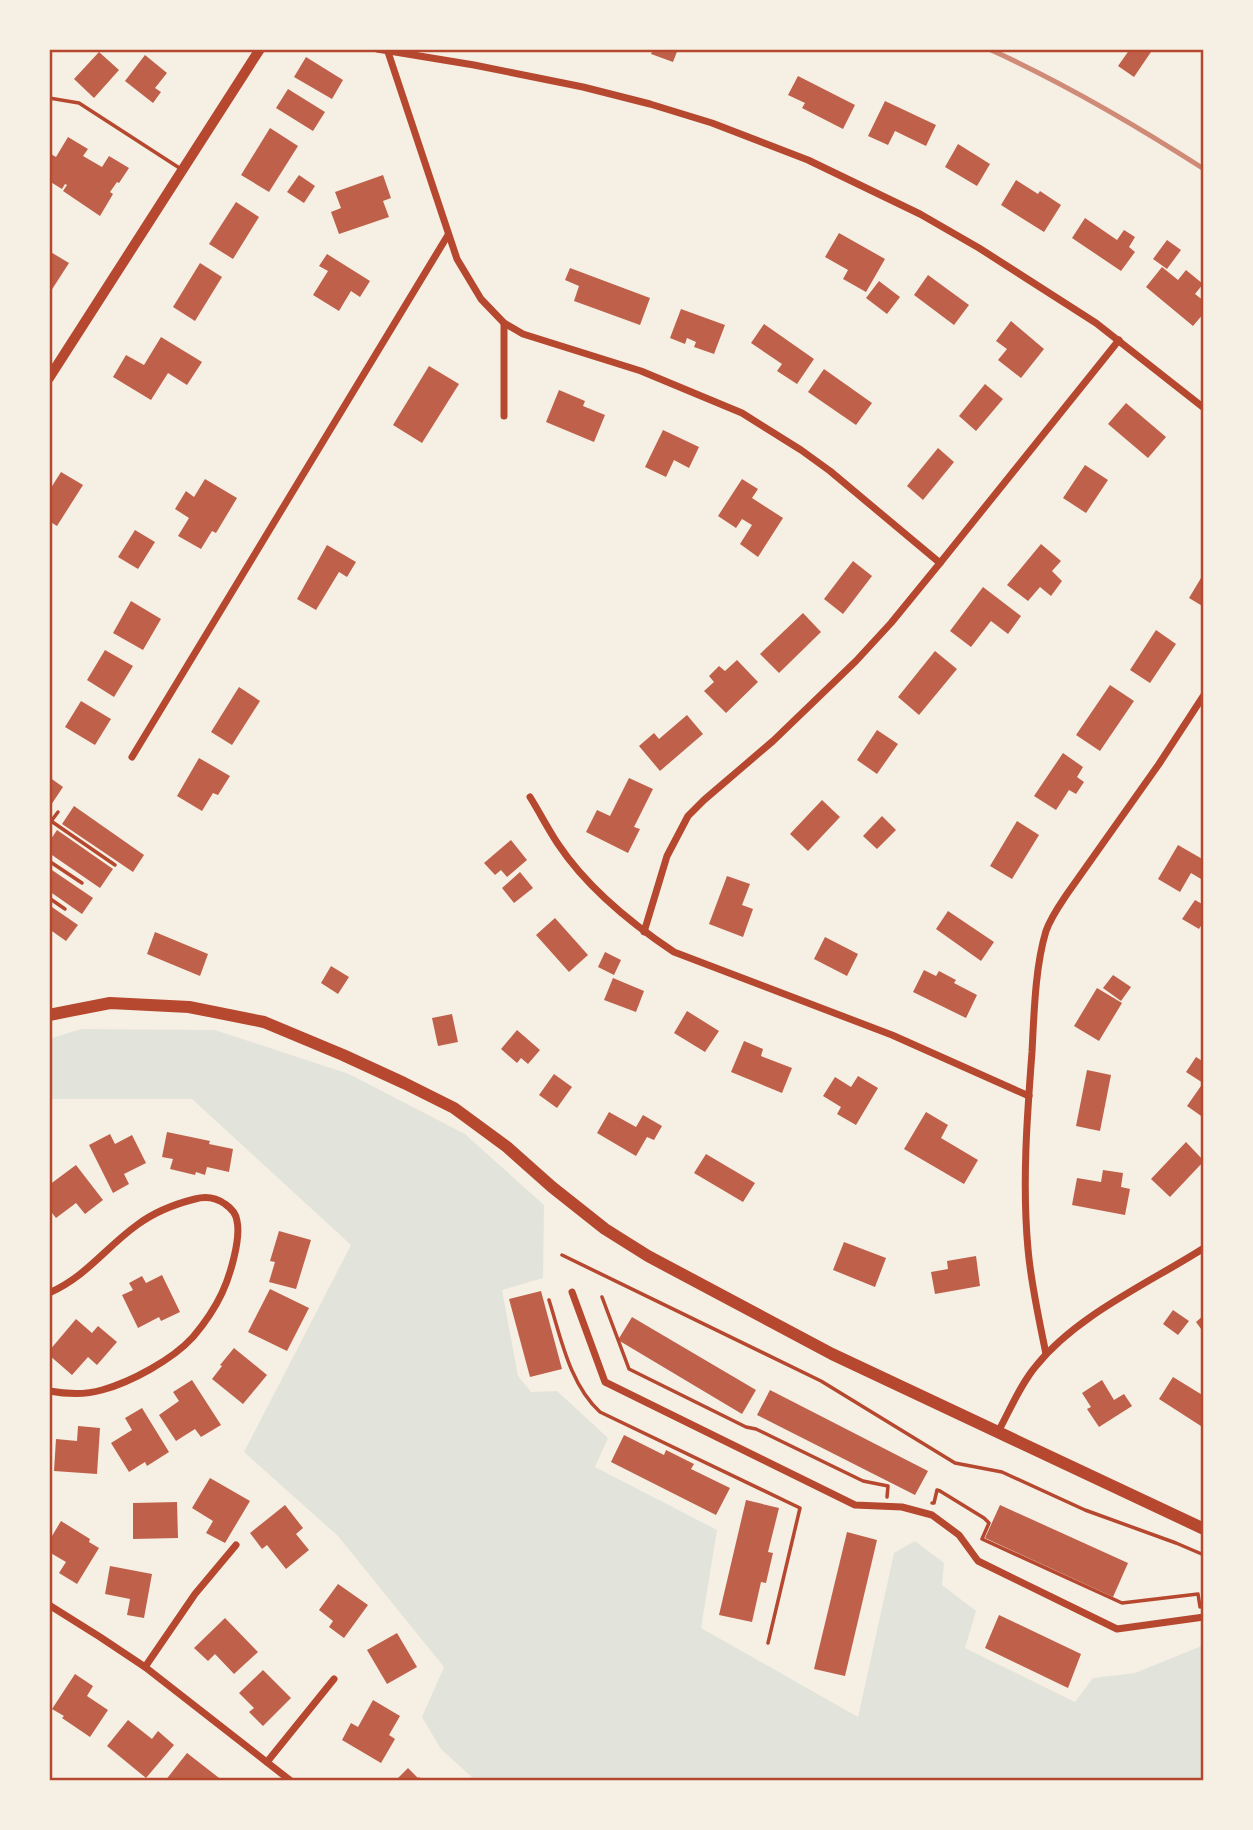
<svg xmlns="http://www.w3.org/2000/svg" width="1253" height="1830" font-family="Cabin,sans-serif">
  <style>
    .green { fill: #e2e4dc }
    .building { fill: #bf614a }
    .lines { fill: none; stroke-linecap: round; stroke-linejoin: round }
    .path { stroke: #b5482f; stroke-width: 3.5 }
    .service { stroke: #b5482f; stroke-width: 3.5 }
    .minor { stroke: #b5482f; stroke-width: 7 }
    .secondary { stroke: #b5482f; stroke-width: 10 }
    .primary { stroke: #b5482f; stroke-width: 12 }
    .rail { stroke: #cf8b77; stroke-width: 5 }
    .neatline { fill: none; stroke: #b5482f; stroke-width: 2.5 }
  </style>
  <rect width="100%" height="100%" fill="#f6efe4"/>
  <polygon class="green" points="81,1029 215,1030 349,1074 465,1134 544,1205 543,1278 502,1290 518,1376 531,1392 557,1391 608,1438 595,1467 717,1530 701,1628 858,1717 894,1553 915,1541 944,1563 942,1585 976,1611 965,1648 1075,1702 1093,1678 1135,1673 1204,1645 1204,1781 476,1781 441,1749 422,1717 444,1667 338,1536 244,1452 351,1245 192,1099 49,1099 49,1039"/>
  <g class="building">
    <polygon points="653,49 678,49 673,62 651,54"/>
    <polygon points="1130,49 1153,49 1134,77 1118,66"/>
    <polygon points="99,52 119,70 94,98 74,79"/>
    <polygon points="145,55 167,73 155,88 161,92 153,103 125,81"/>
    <polygon points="306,57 343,80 332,99 294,77"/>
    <polygon points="798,76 855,105 843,129 802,108 805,103 788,95"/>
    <polygon points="288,89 325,112 313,131 276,108"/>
    <polygon points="885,101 936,125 926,146 895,131 888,145 868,136"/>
    <polygon points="270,128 298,146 269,192 241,175"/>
    <polygon points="68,137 88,149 83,156 102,167 109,156 129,168 119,183 117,182 110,192 113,194 100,216 63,191 67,185 65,184 62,189 49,181 49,153 56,157"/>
    <polygon points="958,144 990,164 977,186 945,167"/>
    <polygon points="299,175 315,186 304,203 287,192"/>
    <polygon points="383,175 391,198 383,201 389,217 339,234 331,212 341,208 335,192"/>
    <polygon points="1016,180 1038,194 1040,191 1061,205 1044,232 1001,205"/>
    <polygon points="236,202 259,217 233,259 209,244"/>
    <polygon points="1085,218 1117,240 1124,230 1135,237 1129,247 1135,252 1121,271 1072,238"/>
    <polygon points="839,233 885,259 866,292 843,279 848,270 825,257"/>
    <polygon points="1167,240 1181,250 1167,269 1153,259"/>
    <polygon points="49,251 69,263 49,294"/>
    <polygon points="327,254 370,281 360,297 351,291 339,311 313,295 328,271 319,266"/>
    <polygon points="200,263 222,277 195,321 173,307"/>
    <polygon points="1162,267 1178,280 1186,270 1203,284 1195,294 1204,301 1204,313 1193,326 1146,287"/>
    <polygon points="570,268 650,298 640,325 574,301 579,286 565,280"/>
    <polygon points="928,275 969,305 954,325 914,295"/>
    <polygon points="879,281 900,297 887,314 866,298"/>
    <polygon points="681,309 725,325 714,354 694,347 696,342 687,338 685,344 670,338"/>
    <polygon points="1011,321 1044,349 1021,378 998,360 1007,349 996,341"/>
    <polygon points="764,324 814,359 797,384 777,371 782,364 751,343"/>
    <polygon points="161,337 202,362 187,385 168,373 151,400 113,377 126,355 144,365"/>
    <polygon points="429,366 459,384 422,443 393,425"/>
    <polygon points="824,369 872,403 856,425 808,392"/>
    <polygon points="985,384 1003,399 976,431 959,416"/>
    <polygon points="559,390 585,401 583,406 605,415 594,442 546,422"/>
    <polygon points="1126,403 1166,437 1148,458 1108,424"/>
    <polygon points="663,430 699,447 689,468 674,460 666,477 645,467"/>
    <polygon points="938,448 954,462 923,500 907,486"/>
    <polygon points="1085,465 1108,480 1086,513 1063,498"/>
    <polygon points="61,472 83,485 57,526 49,521 49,491"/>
    <polygon points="205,479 237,498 216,533 212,531 201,549 178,536 189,518 175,509 186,491 194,497"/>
    <polygon points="742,479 758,489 752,498 783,518 758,557 740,544 752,525 742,519 736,528 718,516"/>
    <polygon points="135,530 155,542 138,569 118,557"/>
    <polygon points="1041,544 1061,561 1052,571 1062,581 1051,596 1040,587 1028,601 1007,585"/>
    <polygon points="327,545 356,562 347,577 339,572 316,610 297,599"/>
    <polygon points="853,561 872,576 843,614 824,599"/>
    <polygon points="1204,573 1204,607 1189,598"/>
    <polygon points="983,587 1021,616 1008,634 991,621 971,647 950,631"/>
    <polygon points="131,601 161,619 143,650 113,633"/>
    <polygon points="803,613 821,632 779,673 760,654"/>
    <polygon points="1156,630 1176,644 1150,683 1130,670"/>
    <polygon points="105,650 133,666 114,697 87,680"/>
    <polygon points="935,651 957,669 919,715 898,697"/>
    <polygon points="737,660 758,682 726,713 704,691 714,682 709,676 719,666 725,671"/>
    <polygon points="1110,685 1134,701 1100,751 1076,735"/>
    <polygon points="239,687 260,701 232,745 211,732"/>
    <polygon points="81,701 111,719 95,745 65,727"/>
    <polygon points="687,715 703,734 660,771 639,746 654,733 659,739"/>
    <polygon points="877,730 898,744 877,774 857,760"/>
    <polygon points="1063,753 1083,767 1077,777 1084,782 1076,794 1069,790 1056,810 1034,796"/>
    <polygon points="199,758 230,776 218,795 213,793 202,811 177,796"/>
    <polygon points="49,777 63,787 49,808"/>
    <polygon points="629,778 653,789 634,827 640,829 628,853 586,832 597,810 610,816"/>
    <polygon points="822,800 840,817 808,851 790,834"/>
    <polygon points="74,806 144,855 133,872 62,824"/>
    <polygon points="882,816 896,830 877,849 863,836"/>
    <polygon points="1017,821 1039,835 1012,879 990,866"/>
    <polygon points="57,830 113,869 100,888 49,853 49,842"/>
    <polygon points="511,840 527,860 507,877 501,870 495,875 484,863"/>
    <polygon points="1178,845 1204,860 1204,875 1201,879 1191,873 1180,892 1158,879"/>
    <polygon points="49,868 93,898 82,914 49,891"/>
    <polygon points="520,872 533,888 514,903 502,888"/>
    <polygon points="727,876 750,884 742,905 753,909 743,937 709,924"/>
    <polygon points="1195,900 1204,905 1204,921 1199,929 1182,919"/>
    <polygon points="49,905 78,925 66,941 49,929"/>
    <polygon points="948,911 994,942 981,961 936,929"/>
    <polygon points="555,918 588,955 569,972 536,935"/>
    <polygon points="155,932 208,954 200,976 147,954"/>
    <polygon points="825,937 858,954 847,976 814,959"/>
    <polygon points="605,952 621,960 614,975 598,967"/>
    <polygon points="331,966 349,977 338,994 321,983"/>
    <polygon points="924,970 936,976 939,971 956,980 954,983 977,995 966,1018 913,992"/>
    <polygon points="1113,975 1131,987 1121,1001 1103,988"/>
    <polygon points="613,978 644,991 636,1012 604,1000"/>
    <polygon points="1097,988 1122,1003 1099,1041 1074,1026"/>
    <polygon points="687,1011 719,1031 705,1052 674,1033"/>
    <polygon points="452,1014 458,1042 438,1046 432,1018"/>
    <polygon points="517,1030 540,1050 528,1064 521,1058 517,1063 501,1049"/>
    <polygon points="744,1041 763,1049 761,1056 792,1068 782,1093 731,1072"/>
    <polygon points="1196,1057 1204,1062 1204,1118 1187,1106 1203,1083 1186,1072"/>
    <polygon points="1087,1070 1111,1075 1100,1131 1076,1126"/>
    <polygon points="554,1074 572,1087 557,1108 539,1095"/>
    <polygon points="858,1076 878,1088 856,1125 837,1114 841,1107 823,1096 835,1077 851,1087"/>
    <polygon points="609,1112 636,1127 643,1115 662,1126 654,1140 647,1137 636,1156 597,1133"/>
    <polygon points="926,1112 948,1125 941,1138 978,1160 964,1184 904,1149"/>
    <polygon points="167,1132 210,1141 209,1144 233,1149 229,1172 207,1167 205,1175 196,1172 195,1175 170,1169 173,1159 162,1157"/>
    <polygon points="110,1134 115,1144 132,1135 146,1163 124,1174 129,1184 113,1193 89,1145"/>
    <polygon points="1186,1142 1204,1161 1170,1197 1151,1179"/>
    <polygon points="706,1154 755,1183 743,1202 694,1173"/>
    <polygon points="76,1165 103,1200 85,1214 76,1203 56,1218 49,1209 49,1185"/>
    <polygon points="1103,1170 1123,1173 1121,1187 1130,1189 1125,1215 1072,1205 1077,1178 1101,1182"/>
    <polygon points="279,1231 311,1240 296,1289 269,1282 275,1262 270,1261"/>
    <polygon points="844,1242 886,1258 875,1287 833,1270"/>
    <polygon points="976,1256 980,1286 935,1294 931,1272 948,1269 947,1261"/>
    <polygon points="162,1275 180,1312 161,1321 159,1317 138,1328 122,1295 133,1290 129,1283 142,1276 146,1283"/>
    <polygon points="270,1289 309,1308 287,1351 248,1332"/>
    <polygon points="541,1291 562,1369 530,1377 509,1299"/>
    <polygon points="1173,1310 1189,1321 1178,1335 1163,1324"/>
    <polygon points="1204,1315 1204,1333 1196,1322"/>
    <polygon points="632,1317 756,1390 742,1414 618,1340"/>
    <polygon points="76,1319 92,1333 98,1326 117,1342 97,1365 88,1357 72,1375 49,1355 49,1351"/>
    <polygon points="234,1348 267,1375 243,1404 212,1379 222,1366 220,1365"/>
    <polygon points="1173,1377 1204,1396 1204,1428 1159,1399"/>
    <polygon points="192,1380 221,1425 201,1437 195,1429 176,1441 159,1415 179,1401 173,1392"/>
    <polygon points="1102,1380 1114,1400 1124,1394 1132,1406 1099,1427 1087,1409 1091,1407 1082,1393"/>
    <polygon points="770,1390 928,1471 915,1495 757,1415"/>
    <polygon points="142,1408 169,1452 147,1466 145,1462 129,1472 111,1443 132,1430 125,1418"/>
    <polygon points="78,1426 100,1428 97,1474 54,1471 56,1439 77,1441"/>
    <polygon points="624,1435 664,1455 666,1450 694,1464 691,1469 730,1488 716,1515 611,1462"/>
    <polygon points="210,1478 250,1501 225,1543 206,1533 213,1521 192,1508"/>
    <polygon points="746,1500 779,1508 768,1552 773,1553 766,1583 761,1582 752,1622 719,1615"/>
    <polygon points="177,1502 178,1538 133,1539 133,1503"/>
    <polygon points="285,1505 303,1528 296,1534 309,1550 286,1569 267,1545 262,1549 250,1533"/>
    <polygon points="1000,1505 1128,1563 1113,1597 985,1538"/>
    <polygon points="61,1521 90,1539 89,1542 99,1548 77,1584 59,1573 66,1562 49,1552 49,1541"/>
    <polygon points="847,1532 877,1540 845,1676 814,1669"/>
    <polygon points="110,1566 152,1574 144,1618 127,1615 130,1599 105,1594"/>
    <polygon points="338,1584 368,1605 344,1638 329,1627 333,1621 319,1610"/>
    <polygon points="999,1615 1081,1654 1068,1688 985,1648"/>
    <polygon points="225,1618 258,1652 234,1674 215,1654 208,1661 194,1648"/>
    <polygon points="397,1633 417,1667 387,1684 367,1650"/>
    <polygon points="263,1670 291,1698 263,1726 249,1712 254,1708 239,1693"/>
    <polygon points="75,1674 93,1686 87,1696 108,1710 90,1737 62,1718 64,1716 52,1709"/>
    <polygon points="373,1700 400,1716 389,1735 395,1739 381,1763 342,1740 351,1723 358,1727"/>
    <polygon points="128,1720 152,1739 158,1731 174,1745 146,1778 107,1746"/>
    <polygon points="187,1753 223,1781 165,1781"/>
    <polygon points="408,1768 418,1778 419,1777 423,1781 395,1781"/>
  </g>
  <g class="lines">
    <g class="path">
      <polyline points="562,1255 821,1381 955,1463 1002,1472 1085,1510 1176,1543 1204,1555"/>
      <polyline points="602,1297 629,1369 746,1427 756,1429 863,1481 888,1486 887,1497"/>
      <path d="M549,1300C561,1338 570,1385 600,1412L800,1508L768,1643"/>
      <polyline points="932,1503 934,1503 937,1490 940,1491 984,1518 989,1523 982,1539 1122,1603 1198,1594 1200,1607"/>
    </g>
    <g class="service">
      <polyline points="49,98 79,103 181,169"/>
      <polyline points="51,821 115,865"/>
      <polyline points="49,824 58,812"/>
      <polyline points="49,861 82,883"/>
      <polyline points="49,898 65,909"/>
    </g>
    <g class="minor">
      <polyline points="377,49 474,65 583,87 650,104 712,123 808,160 920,214 979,248 1096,323 1204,408"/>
      <polyline points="388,52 457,259 481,299 504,323 523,334 641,371 742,413 801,450 830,471 940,563"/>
      <polyline points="504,416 504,323"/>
      <polyline points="132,757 448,235"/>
      <path d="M530,797C540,813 548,829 558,844C586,886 632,924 674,952L892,1035L1029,1096"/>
      <polyline points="644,932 667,856 688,816 704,800 773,741 856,661 891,623 940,563 1119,340"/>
      <polyline points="572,1292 605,1382 855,1505 902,1507 932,1515 959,1535 978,1561 1117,1629 1204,1617"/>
      <path d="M49,1293C87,1276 105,1248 137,1225C153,1213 175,1204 195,1199C206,1196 215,1197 225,1204C231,1208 236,1213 237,1221C241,1239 230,1276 222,1293C215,1308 204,1324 193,1337C172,1360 131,1382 102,1390C85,1395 66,1394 49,1391"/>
      <path d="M1046,1354C1039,1319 1031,1284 1028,1249C1022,1184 1027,1117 1032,1052C1034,1015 1035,967 1046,931C1051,917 1059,906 1067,894L1159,764L1204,695"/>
      <path d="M998,1432C1010,1410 1020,1385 1036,1366C1077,1315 1149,1283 1204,1248"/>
      <polyline points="49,1605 100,1637 145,1667 291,1781"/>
      <polyline points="145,1667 195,1594 236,1545"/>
      <polyline points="267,1762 334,1679"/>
    </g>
    <polyline class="secondary" points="49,378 260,49"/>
    <polyline class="primary" points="49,1015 110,1003 189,1007 264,1022 343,1055 404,1083 454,1108 507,1147 552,1187 605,1229 648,1256 832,1354 1204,1529"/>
    <path class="rail" d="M989,49C1064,83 1134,124 1204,169"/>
  </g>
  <rect width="1253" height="1830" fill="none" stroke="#f6efe4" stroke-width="102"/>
  <rect x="51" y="51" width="1151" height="1728" class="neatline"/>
</svg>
